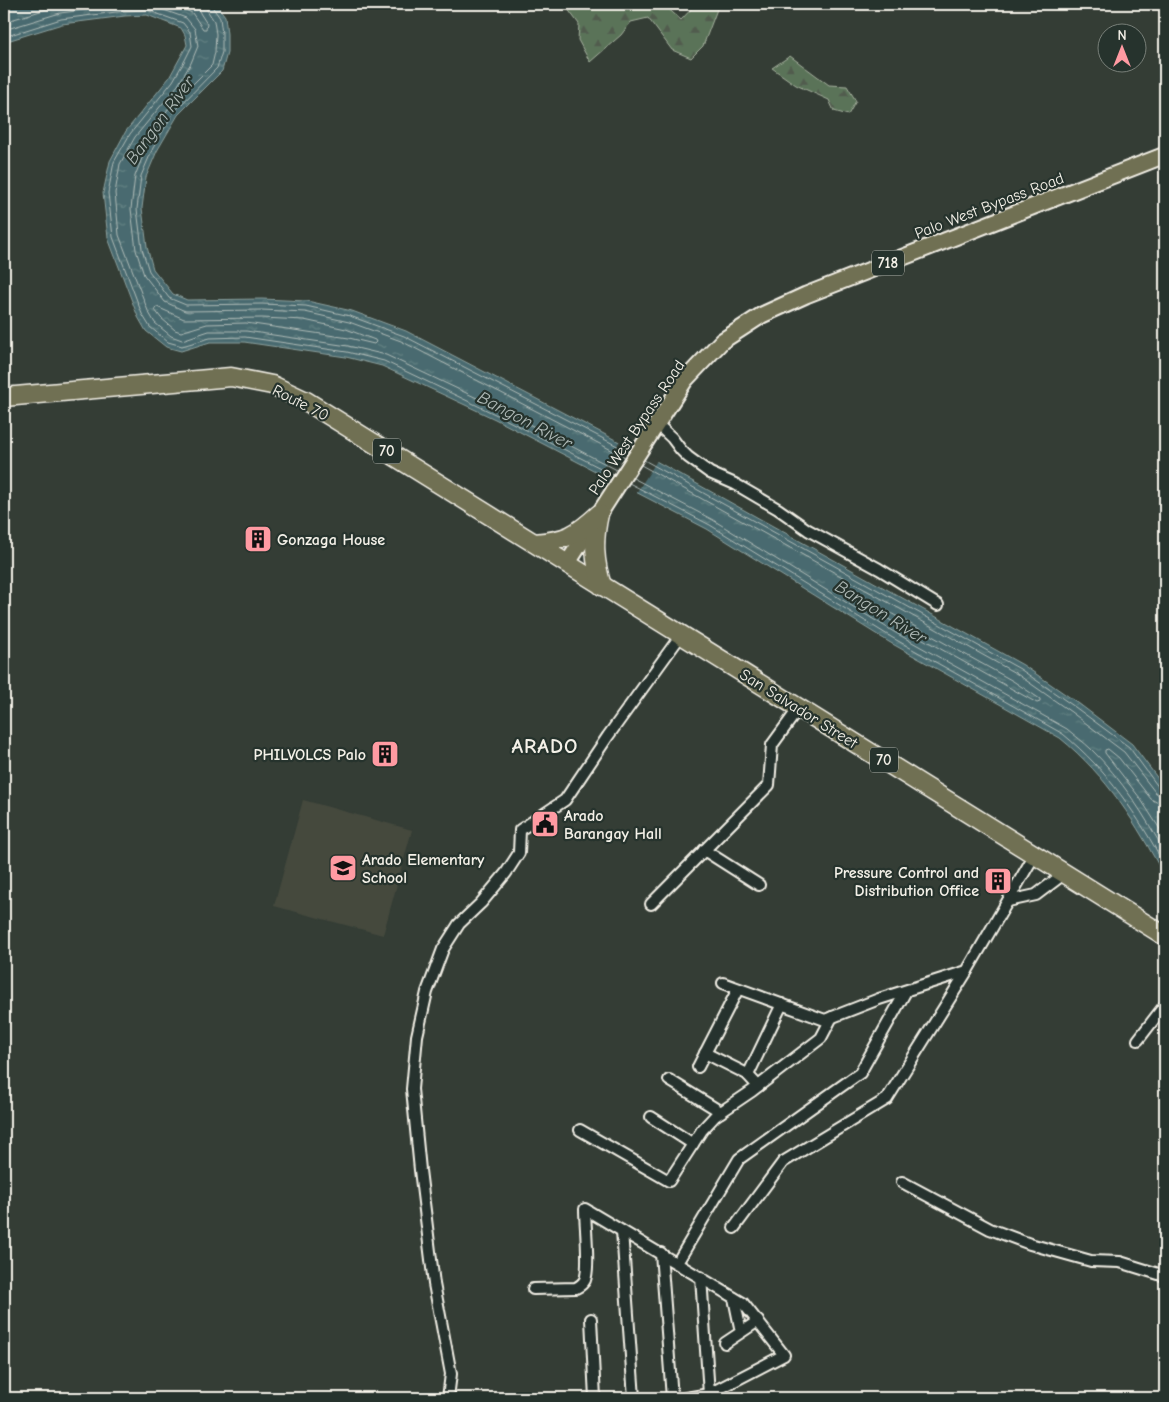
<svg xmlns="http://www.w3.org/2000/svg" width="1169" height="1402" font-family="'Comic Neue',sans-serif">
  <style>
    .built { fill: #45493e }
    .forest { fill: url(#forest-firs); stroke: #a7b2a0 }
    .water { fill: url(#water-ripples); stroke: #8da19f }
    .pier { fill: #343d35 }
    .lines { fill: none; stroke-linecap: round; stroke-linejoin: round }
    .shore { stroke: #b0bbb8; stroke-width: 1 }
    .street-casing { stroke: #f4f1e8; stroke-width: 14 }
    .primary-casing { stroke: #f4f1e8; stroke-width: 19 }
    .highway-casing { stroke: #f4f1e8; stroke-width: 21 }
    .street { stroke: #26332d; stroke-width: 10 }
    .primary { stroke: #706f52; stroke-width: 15 }
    .highway { stroke: #706f52; stroke-width: 18 }
    .labels { text-anchor: middle; stroke-width: 4.5; stroke-linejoin: round; paint-order: stroke }
    .shield { fill: #26332d; stroke: #b6b8b0; stroke-width: 1 }
    .shield-label { font-size: 15px; font-weight: bold; fill: #f4f1e8 }
    .street-label { font-size: 16px; fill: #f4f1e8; stroke: #26332d }
    .poi-label { font-size: 16px; font-weight: bold; fill: #f4f1e8; stroke: #26332d; text-anchor: start }
    .water-label { font-size: 18px; font-style: italic; fill: #b0bbb8; stroke: #26332d }
    .district-label { font-size: 21px; font-weight: bold; letter-spacing: 1px; fill: #f4f1e8; stroke: #26332d }
  </style>
  <defs>
    <pattern id="forest-firs" width="22" height="20" patternUnits="userSpaceOnUse" patternTransform="scale(1.25)"><rect width="22" height="20" fill="#5a7358"/><path d="M5 1l3.5 6h-7zM16 11l3.5 6h-7z" fill="#515b4e"/></pattern>
    <pattern id="water-ripples" width="26" height="14" patternUnits="userSpaceOnUse" patternTransform="scale(1.25)"><rect width="26" height="14" fill="#496b6f"/><path d="M2 4q2-2 4 0t4 0M15 11q2-2 4 0t4 0" fill="none" stroke="#648184"/></pattern>
  </defs>
  <rect width="100%" height="100%" fill="#343d35"/>
  <filter id="ink" filterUnits="userSpaceOnUse"><feTurbulence type="fractalNoise" baseFrequency=".02" numOctaves="2"/><feDisplacementMap in="SourceGraphic" scale="10" xChannelSelector="R" yChannelSelector="G"/><feConvolveMatrix kernelMatrix="1 2 1 2 8 2 1 2 1" color-interpolation-filters="sRGB"/></filter>
  <g filter="url(#ink)">
    <polygon class="built" points="303,800 412,830 383,935 274,906"/>
    <g class="forest">
      <polygon points="564,4 663,4 681,20 696,4 719,4 703,46 691,58 672,50 648,18 631,22 621,35 590,62 578,40 579,24"/>
      <polygon points="790,56 829,85 847,86 856,101 848,115 834,111 829,100 796,85 772,68"/>
    </g>
    <path class="water" d="M4,4H216L225,16L227,34V53L222,71L178,115L157,151L146,177L142,208L147,247L153,269L173,294L187,300L262,299L307,301L352,311L406,331L654,460L1023,665L1078,703L1132,744L1165,788V877C1136,823 1108,777 1060,738L889,642L707,529L495,419L382,366L346,357L244,342H210L181,351L166,347L146,331L138,317L108,238L103,193L110,161L126,131L169,78L187,45L185,35L181,28L147,15L125,16L62,24L4,42Z"/>
    <polygon class="pier" points="621,439 658,459 635,495 598,475"/>
    <g class="lines">
      <g class="shore">
        <polyline points="172,4 192,13 203,29 206,29 207,24 200,13 198,4"/>
        <polyline points="206,4 207,10 214,21 216,34 215,52 212,65 168,109 147,146 135,176 131,209 136,250 144,275 165,302 185,311 262,310 305,312 349,322 401,341 625,457"/>
        <polyline points="212,4 213,8 220,18 222,34 222,52 217,68 174,112 153,148 141,176 137,209 142,249 149,271 169,298 186,305 262,304 306,306 350,316 404,336 629,452"/>
        <polyline points="4,22 57,6 74,4"/>
        <polyline points="4,30 60,13 124,5 147,4 186,18 195,29 198,46 191,63 178,85 135,137 120,164 115,193 119,235 148,311 155,323 171,336 182,340 209,331 246,331 348,346 386,355 500,409 617,470"/>
        <polyline points="4,37 61,19 124,11 147,10 183,23 190,32 192,46 185,60 173,81 130,134 114,162 108,193 113,237 142,314 150,327 168,342 182,346 210,338 245,337 347,352 384,361 497,415 614,475"/>
        <polygon points="157,307 184,319 262,318 304,320 346,329 375,340 376,342 374,344 349,338 246,323 207,324 181,332 175,330 161,318 155,310"/>
        <polyline points="644,460 1020,669 1075,707 1129,747 1159,788 1165,790"/>
        <polyline points="641,465 1017,674 1071,712 1124,752 1155,792 1160,796 1165,796"/>
        <path d="M633,478L713,520L894,632L1067,729C1075,736 1084,742 1091,749C1121,778 1146,817 1165,853"/>
        <path d="M629,483L710,525L891,637L1063,734C1108,771 1138,815 1165,866"/>
        <polygon points="842,586 1013,681 1040,699 1040,702 1037,703 898,625 841,590 840,588"/>
        <polyline points="1165,804 1158,803 1151,799 1119,758 1108,749 1105,750 1105,753 1140,798 1165,837"/>
      </g>
      <defs>
        <g id="street">
          <polyline points="657,424 672,438 681,450 688,457 710,473 735,484 778,509 808,530 879,569 938,605"/>
          <polyline points="704,850 759,885"/>
          <polyline points="1008,901 1036,895 1065,873"/>
          <polyline points="651,904 769,785 772,745 799,708"/>
          <polyline points="723,983 825,1020 879,999 967,971 1035,854"/>
          <polyline points="1138,1040 1165,1005"/>
          <polyline points="705,1053 747,1074 758,1086"/>
          <polyline points="698,1067 738,989"/>
          <polyline points="748,1075 782,1004"/>
          <polyline points="669,1080 721,1112"/>
          <polyline points="651,1117 693,1144"/>
          <polyline points="580,1130 669,1181 702,1130 715,1116 752,1091 821,1038 832,1017"/>
          <polyline points="902,1182 990,1229 1030,1244 1091,1261 1120,1262 1165,1276"/>
          <polyline points="734,1228 783,1162 887,1099 967,971"/>
          <polyline points="622,1231 634,1398"/>
          <polyline points="661,1253 672,1398"/>
          <polyline points="677,1263 739,1159 860,1073 906,991"/>
          <polyline points="701,1277 709,1394"/>
          <path d="M533,1289L576,1288C580,1286 583,1284 585,1280C590,1266 585,1225 585,1209L743,1303L784,1355L709,1394L686,1398"/>
          <polyline points="734,1298 741,1332"/>
          <polyline points="591,1319 595,1398"/>
          <polyline points="725,1343 758,1321"/>
          <polyline points="448,1398 451,1374 434,1284 420,1170 412,1089 417,1036 427,992 443,949 459,924 481,903 506,873 519,853 520,830 565,800 608,736 681,635"/>
        </g>
        <polyline id="primary" points="567,564 685,380 722,341 762,315 806,295 1165,155"/>
        <g id="highway">
          <polyline points="4,397 231,377 272,385 306,401 1165,936"/>
          <path d="M599,514C593,541 594,560 602,586"/>
          <path d="M535,543C567,540 575,536 599,514"/>
        </g>
      </defs>
      <use href="#street" class="street-casing"/>
      <use href="#primary" class="primary-casing"/>
      <use href="#highway" class="highway-casing"/>
      <use href="#street" class="street"/>
      <use href="#primary" class="primary"/>
      <use href="#highway" class="highway"/>
    </g>
  </g>
  <defs>
    <symbol id="building-square" viewBox="-11 -11 22 22"><rect x="-9" y="-9" width="18" height="18" rx="4" fill="#ff9aa2" stroke="#26332d"/><path d="M-4-6H4V6H1V3H-1V6H-4ZM-2.5-4.3h1.7v1.8h-1.7ZM.8-4.3h1.7v1.8H.8ZM-2.5-1h1.7V.8h-1.7ZM.8-1h1.7V.8H.8Z" fill="#111"/></symbol>
    <symbol id="civic-square" viewBox="-11 -11 22 22"><rect x="-9" y="-9" width="18" height="18" rx="4" fill="#ff9aa2" stroke="#26332d"/><path d="M-.6-6.5H3V-4.5H.6V-3L4-1V1h2V6H-6V1h2V-1L-.6-3ZM-1.2 2.5V6h2.4V2.5Z" fill="#111"/></symbol>
    <symbol id="school-square" viewBox="-11 -11 22 22"><rect x="-9" y="-9" width="18" height="18" rx="4" fill="#ff9aa2" stroke="#26332d"/><path d="M0-5L7-2L0 1L-7-2ZM-4 1L0 2.5L4 1V4Q0 6-4 4Z" fill="#111"/></symbol>
  </defs>
  <g fill-rule="evenodd">
    <use href="#building-square" x="242" y="523" width="32" height="32"/>
    <use href="#building-square" x="369" y="738" width="32" height="32"/>
    <use href="#civic-square" x="529" y="808" width="32" height="32"/>
    <use href="#school-square" x="327" y="852" width="32" height="32"/>
    <use href="#building-square" x="982" y="865" width="32" height="32"/>
  </g>
  <g class="labels">
    <g class="shield">
      <rect x="872" y="250.5" width="32" height="25" rx="4"/>
      <rect x="373" y="438.5" width="28" height="25" rx="4"/>
      <rect x="870" y="747.5" width="28" height="25" rx="4"/>
    </g>
    <g class="shield-label">
      <text x="888" y="268">718</text>
      <text x="387" y="456">70</text>
      <text x="884" y="765">70</text>
    </g>
    <g class="street-label">
      <text transform="translate(989 205) rotate(-21)" y="6">Palo West Bypass Road</text>
      <text transform="translate(301 402) rotate(27)" y="6">Route 70</text>
      <text transform="translate(636 427) rotate(-56)" y="6">Palo West Bypass Road</text>
      <text transform="translate(799 708) rotate(32)" y="6">San Salvador Street</text>
    </g>
    <g class="poi-label">
      <text x="277" y="545">Gonzaga House</text>
      <text x="366" y="760" text-anchor="end">PHILVOLCS Palo</text>
      <text x="564" y="821">Arado<tspan x="564" dy="18">Barangay Hall</tspan></text>
      <text x="362" y="865">Arado Elementary<tspan x="362" dy="18">School</tspan></text>
      <text x="979" y="878" text-anchor="end">Pressure Control and<tspan x="979" dy="18">Distribution Office</tspan></text>
    </g>
    <g class="water-label">
      <text transform="translate(160 120) rotate(-54)" y="6">Bangon River</text>
      <text transform="translate(525 420) rotate(28)" y="6">Bangon River</text>
      <text transform="translate(881 612) rotate(32)" y="6">Bangon River</text>
    </g>
    <g class="district-label">
      <text x="545" y="753">ARADO</text>
    </g>
  </g>
  <rect width="1169" height="1402" fill="none" stroke="#26332d" stroke-width="20"/>
  <rect x="10" y="10" width="1149" height="1382" fill="none" stroke="#f4f1e8" stroke-width="2" filter="url(#ink)"/>
  <g transform="translate(1122 48)"><circle r="24" fill="#26332d" stroke="#787f78"/>
  <path d="M0-4L9 19L0 12L-9 19Z" fill="#ff9aa2"/>
  <text y="-8" font-size="14" font-weight="bold" text-anchor="middle" fill="#f4f1e8">N</text>
  </g>
</svg>
